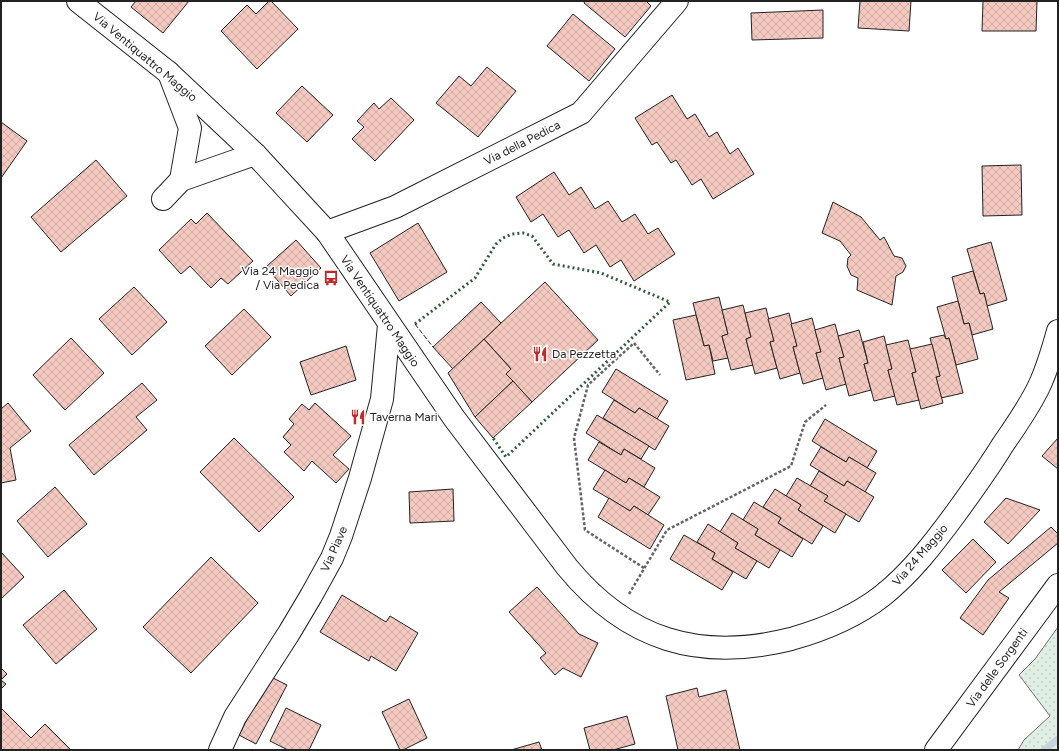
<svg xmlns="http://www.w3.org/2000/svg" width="1059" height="751" font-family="Figtree,sans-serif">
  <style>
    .grass { fill: url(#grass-dots); stroke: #6f6f6f }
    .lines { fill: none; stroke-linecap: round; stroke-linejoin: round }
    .stream { stroke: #c7d3dd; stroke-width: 7 }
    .building { fill: url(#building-cross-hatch); stroke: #222 }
    .minor-casing { stroke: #222; stroke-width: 24 }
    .major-casing { stroke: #222; stroke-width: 24 }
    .path { stroke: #646464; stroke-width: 2.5; stroke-dasharray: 3 2; stroke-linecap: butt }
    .minor { stroke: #fff; stroke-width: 22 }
    .major { stroke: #fff; stroke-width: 22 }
    .hedge { stroke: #2f5e38; stroke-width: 3; stroke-dasharray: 2 3; stroke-linecap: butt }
    .fence { stroke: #222; stroke-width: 1; stroke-dasharray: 5 2; stroke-linecap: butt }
    .labels { text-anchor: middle; stroke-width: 3; stroke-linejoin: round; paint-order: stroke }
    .street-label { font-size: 12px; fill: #222; stroke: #fff }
    .poi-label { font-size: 12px; fill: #222; stroke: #fff; text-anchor: start }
  </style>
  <defs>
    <pattern id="grass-dots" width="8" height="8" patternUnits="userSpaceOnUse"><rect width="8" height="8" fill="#e0efe3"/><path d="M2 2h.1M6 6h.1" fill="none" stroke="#c0cdc2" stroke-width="1.8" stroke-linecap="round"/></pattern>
    <pattern id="building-cross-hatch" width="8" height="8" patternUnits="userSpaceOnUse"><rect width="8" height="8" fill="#f3c9c0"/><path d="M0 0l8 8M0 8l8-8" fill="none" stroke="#d0aca5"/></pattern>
  </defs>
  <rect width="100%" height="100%" fill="#fff"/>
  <polygon class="grass" points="1058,627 1058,750 1018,750 1024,740 1050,716 1019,675 1035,659"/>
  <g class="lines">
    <polyline class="stream" points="1044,750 1058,739"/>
  </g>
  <g class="building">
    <polygon points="136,1 189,1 163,33 131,7"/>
    <polygon points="269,1 271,1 298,29 257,69 221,31 247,5 256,14"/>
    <polygon points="585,1 646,1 651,6 625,37 584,3"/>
    <polygon points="860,1 911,1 909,31 858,28"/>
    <polygon points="983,1 1037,1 1036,31 982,31"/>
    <polygon points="823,10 823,38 752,40 751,13"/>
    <polygon points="573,14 615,49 589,81 547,46"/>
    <polygon points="487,67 516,91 478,137 436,103 459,76 471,86"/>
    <polygon points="302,86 333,115 307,142 276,113"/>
    <polygon points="672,95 687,119 695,114 709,137 717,132 730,154 738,148 754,174 713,199 701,179 692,185 676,160 671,163 657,142 652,145 635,118"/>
    <polygon points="391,98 414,120 375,161 352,139 364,127 357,121 374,103 379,109"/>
    <polygon points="1,122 27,141 1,178"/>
    <polygon points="96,160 127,196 61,252 31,217"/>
    <polygon points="1021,165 1022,215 983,216 982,166"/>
    <polygon points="554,172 569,195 581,187 595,209 608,201 622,222 635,214 648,234 658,228 675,254 634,281 621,260 610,267 596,245 584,253 569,230 558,237 543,214 531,222 516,197"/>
    <polygon points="833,202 861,217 880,240 884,237 894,256 902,258 906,266 903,272 896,276 892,305 857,290 858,278 851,275 847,266 848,258 851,255 840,241 822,233"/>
    <polygon points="207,213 253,261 228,284 221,278 211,288 190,266 181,274 159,250 191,219 196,224"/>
    <polygon points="418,223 447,272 399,301 370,253"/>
    <polygon points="296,240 321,268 291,296 266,267"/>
    <polygon points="991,242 1007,300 987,306 984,293 980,294 967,249"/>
    <polygon points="973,271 980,294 984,293 993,329 972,335 969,323 964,324 952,277"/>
    <polygon points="545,282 598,340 532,402 506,374 511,369 484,339"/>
    <polygon points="134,287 167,322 132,355 99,319"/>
    <polygon points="719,297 728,334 722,336 728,358 713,361 709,345 704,346 693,303"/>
    <polygon points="958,301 964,324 969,323 978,359 956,365 949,338 946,339 937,307"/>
    <polygon points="481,302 501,323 453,369 433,347"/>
    <polygon points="743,305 751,337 746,339 753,365 731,370 722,336 728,334 722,310"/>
    <polygon points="766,308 774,341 770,342 777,368 755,374 746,339 751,337 745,313"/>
    <polygon points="244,309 271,337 232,375 205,346"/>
    <polygon points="789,313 797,346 793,347 800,373 780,379 770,342 774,341 768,319"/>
    <polygon points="696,315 704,346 709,345 715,374 686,380 673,320"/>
    <polygon points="812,318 821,352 816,353 823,378 803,384 793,347 797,346 791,324"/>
    <polygon points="835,324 844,357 839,358 846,384 826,390 816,353 821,352 815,330"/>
    <polygon points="859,330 868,363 864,364 871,390 849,396 839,358 844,357 838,336"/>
    <polygon points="944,335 946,339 949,338 963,393 941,398 936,377 940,376 930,338"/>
    <polygon points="884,336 892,369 888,370 895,396 874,401 864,364 868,363 863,342"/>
    <polygon points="71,338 104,373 65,410 33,375"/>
    <polygon points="484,339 511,369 506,374 513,381 475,417 448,373"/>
    <polygon points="908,340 916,372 912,373 919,400 897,405 888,370 892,369 886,345"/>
    <polygon points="932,344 940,376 936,377 943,403 921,409 912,373 916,372 910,349"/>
    <polygon points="346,346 356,380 311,395 300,362"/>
    <polygon points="616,369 668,401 657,419 639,408 635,413 602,392"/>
    <polygon points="513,381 532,402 493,438 475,417"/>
    <polygon points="142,383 157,400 136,417 147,430 94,475 69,445"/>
    <polygon points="614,400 635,413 639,408 669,426 655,450 603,418"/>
    <polygon points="8,403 31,431 10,448 16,480 1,483 1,409"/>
    <polygon points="315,403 351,436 333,455 349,469 336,483 312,461 304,471 284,452 291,445 283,437 294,424 289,419 302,404 309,410"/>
    <polygon points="597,415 649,446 641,459 624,449 621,455 586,433"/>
    <polygon points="825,419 877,451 867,468 849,457 846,462 812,441"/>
    <polygon points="234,438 294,497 259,532 200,472"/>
    <polygon points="1058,438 1058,469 1042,456"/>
    <polygon points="599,442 621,455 624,449 655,468 644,487 629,478 626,483 588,460"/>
    <polygon points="821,447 846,462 849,457 876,473 865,492 847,481 844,486 810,465"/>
    <polygon points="605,470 626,483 629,478 660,497 648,515 634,506 630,511 593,489"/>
    <polygon points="819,471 844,486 847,481 874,497 859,522 824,501 828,496 810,486"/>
    <polygon points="797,478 828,496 824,501 846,514 835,533 798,510 801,505 786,496"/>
    <polygon points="55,487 87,524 48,557 17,521"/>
    <polygon points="453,489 454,521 410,523 409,492"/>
    <polygon points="775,489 801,505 798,510 823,526 812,544 778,523 781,518 763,507"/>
    <polygon points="609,498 630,511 634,506 664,525 650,549 598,517"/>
    <polygon points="1006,498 1040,510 1008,544 984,522"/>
    <polygon points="754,502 781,518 778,523 803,539 792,557 755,535 758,529 743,520"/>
    <polygon points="732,513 758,529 755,535 780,550 769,568 735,548 738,543 720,532"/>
    <polygon points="708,524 738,543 735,548 757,561 746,579 712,559 715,553 697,542"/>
    <polygon points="1051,527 1058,534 1058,543 999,592 1009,598 983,635 960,618 988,580"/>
    <polygon points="684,535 715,553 712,559 733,572 722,590 670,559"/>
    <polygon points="973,539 996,562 966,593 942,570"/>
    <polygon points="1,552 24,577 1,599"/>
    <polygon points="211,557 258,603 191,673 143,627"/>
    <polygon points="537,587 579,634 598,643 581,677 563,668 555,675 540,658 546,653 509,612"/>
    <polygon points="64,590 97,629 56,664 23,625"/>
    <polygon points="342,595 386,622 390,616 418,633 396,671 371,656 369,661 320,632"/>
    <polygon points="1,668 7,674 1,680 6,684 1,689"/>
    <polygon points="269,676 287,685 256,744 239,735"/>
    <polygon points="697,688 699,697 726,690 740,750 678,750 666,696"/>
    <polygon points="409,699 427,738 403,750 400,750 382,712"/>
    <polygon points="1,708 31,738 45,724 71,750 1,750"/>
    <polygon points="286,708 321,725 309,750 288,750 270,741"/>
    <polygon points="627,716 635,744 613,750 590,750 584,728"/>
    <polygon points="539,742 542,750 511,750"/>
  </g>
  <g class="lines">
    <defs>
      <g id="minor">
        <polyline points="169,73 190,128 181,180 255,154"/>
        <polyline points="163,199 181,180"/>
        <polyline points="327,232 395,207 581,113 677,1"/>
        <polyline points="220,750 235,717 289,633 311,596 332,558 341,536 360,478 382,399 389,325"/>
      </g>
      <g id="major">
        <path d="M78,1L169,73L255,154L327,232L454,418L567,567C627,640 699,662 791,639C823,630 855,617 882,596C911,573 934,543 956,513C972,491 988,469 1002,446C1016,425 1031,405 1041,382C1048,366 1053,349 1058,331"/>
        <polyline points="936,750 1058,585"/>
      </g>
    </defs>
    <use href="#minor" class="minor-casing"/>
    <use href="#major" class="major-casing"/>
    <g class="path">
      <polyline points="644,568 585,530 574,438 588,385 634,343 660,375"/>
      <polyline points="629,594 667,530 791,466 805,422 826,405"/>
    </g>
    <use href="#minor" class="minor"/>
    <use href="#major" class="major"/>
    <polyline class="hedge" points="415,324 475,278 496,244 503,238 512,234 523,233 532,236 553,264 601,273 670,302 506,457 493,438"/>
    <polyline class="fence" points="415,324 433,347"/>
  </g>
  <defs>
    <symbol id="bus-bare" viewBox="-9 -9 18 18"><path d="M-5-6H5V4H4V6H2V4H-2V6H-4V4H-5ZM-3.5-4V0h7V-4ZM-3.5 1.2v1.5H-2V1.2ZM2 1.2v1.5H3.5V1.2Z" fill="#c62828" stroke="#fff" stroke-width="2.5" paint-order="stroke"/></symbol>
    <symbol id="restaurant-bare" viewBox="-9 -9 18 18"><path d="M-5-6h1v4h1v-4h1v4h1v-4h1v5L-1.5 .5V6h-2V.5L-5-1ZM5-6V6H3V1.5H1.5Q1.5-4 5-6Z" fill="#c62828" stroke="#fff" stroke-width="2.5" paint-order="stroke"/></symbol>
  </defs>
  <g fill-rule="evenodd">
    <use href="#bus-bare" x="320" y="267" width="22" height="22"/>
    <use href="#restaurant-bare" x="529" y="343" width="22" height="22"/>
    <use href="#restaurant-bare" x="347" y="406" width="22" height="22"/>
  </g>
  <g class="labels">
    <g class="street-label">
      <text transform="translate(145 57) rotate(40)" y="4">Via Ventiquattro Maggio</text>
      <text transform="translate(522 143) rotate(-27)" y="4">Via della Pedica</text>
      <text transform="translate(380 311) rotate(56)" y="4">Via Ventiquattro Maggio</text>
      <text transform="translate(334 549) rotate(-66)" y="4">Via Piave</text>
      <text transform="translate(920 555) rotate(-49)" y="4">Via 24 Maggio</text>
      <text transform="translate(997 668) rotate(-54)" y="4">Via delle Sorgenti</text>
    </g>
    <g class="poi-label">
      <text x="319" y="275" text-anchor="end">Via 24 Maggio<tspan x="319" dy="14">/ Via Pedica</tspan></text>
      <text x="552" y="358">Da Pezzetta</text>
      <text x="370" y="421">Taverna Mari</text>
    </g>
  </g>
  <rect width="1059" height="751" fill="none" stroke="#222222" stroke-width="4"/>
</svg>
